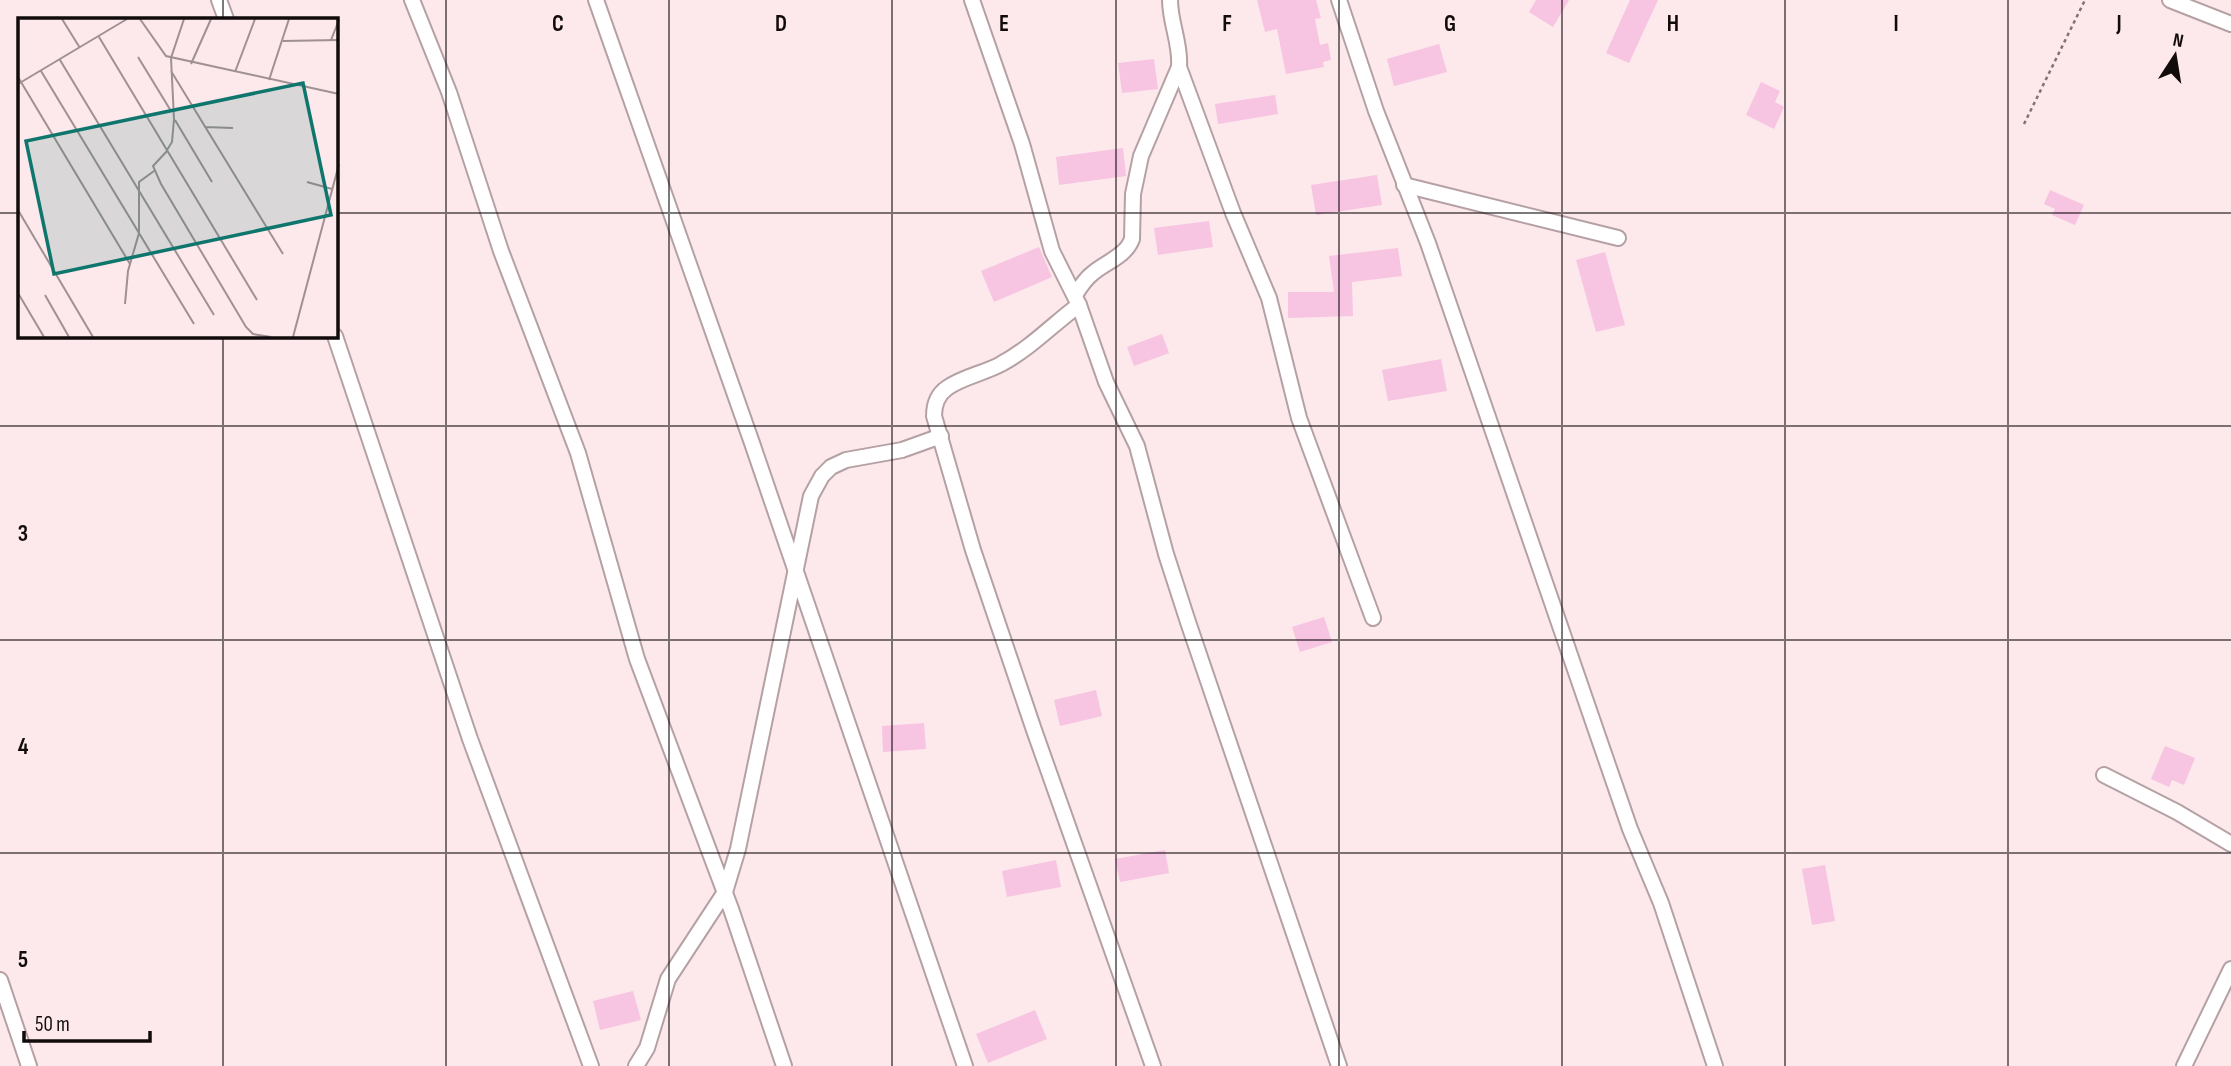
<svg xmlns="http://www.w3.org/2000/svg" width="2231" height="1066" font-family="'Sofia Sans Condensed',sans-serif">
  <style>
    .building { fill: #f7c4e2 }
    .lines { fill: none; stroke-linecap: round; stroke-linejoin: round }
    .minor-casing { stroke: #b5a1a4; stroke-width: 18 }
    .path { stroke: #807375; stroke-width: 2.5; stroke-dasharray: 3.5 3.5; stroke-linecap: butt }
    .minor { stroke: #fff; stroke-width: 14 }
    .grid { fill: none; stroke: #110b0c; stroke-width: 2; stroke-opacity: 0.55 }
    .inset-road { fill: none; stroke: #9f9092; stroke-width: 2 }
    .view { fill: #0f766e; fill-opacity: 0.15; stroke: #0f766e; stroke-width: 3.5 }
    .inset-edge { fill: none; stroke: #110b0c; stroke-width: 3.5 }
    .grid-label { font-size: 23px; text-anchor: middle; font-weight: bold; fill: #110b0c; stroke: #fde8eb; stroke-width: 7; stroke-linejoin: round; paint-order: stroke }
  </style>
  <rect width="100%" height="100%" fill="#fde8eb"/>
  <g class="building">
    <polygon points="1257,0 1316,0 1321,18 1315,19 1320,45 1328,43 1331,60 1323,62 1324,67 1286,74 1277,29 1265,32"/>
    <polygon points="1536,0 1569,0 1553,27 1529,12"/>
    <polygon points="1630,0 1658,0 1629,63 1606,53"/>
    <polygon points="1439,44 1447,72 1394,86 1387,59"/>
    <polygon points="1154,59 1158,89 1122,93 1118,63"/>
    <polygon points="1761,82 1780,91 1775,102 1784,107 1774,129 1746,115"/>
    <polygon points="1275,95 1278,114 1218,124 1215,104"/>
    <polygon points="1123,148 1126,176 1059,185 1056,157"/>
    <polygon points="1377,175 1382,205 1316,215 1311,185"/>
    <polygon points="2050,190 2084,205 2075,225 2052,215 2055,209 2044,204"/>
    <polygon points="1209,221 1213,247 1158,255 1154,228"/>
    <polygon points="1039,247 1052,277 994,302 981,271"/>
    <polygon points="1398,248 1402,276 1352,282 1353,316 1288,318 1288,292 1334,292 1329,256"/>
    <polygon points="1605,252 1625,325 1596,332 1576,260"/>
    <polygon points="1162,334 1169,353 1134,366 1127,347"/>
    <polygon points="1441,359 1447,391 1388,401 1382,370"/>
    <polygon points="1324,617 1332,642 1300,652 1292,627"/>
    <polygon points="1096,690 1102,716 1060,726 1054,700"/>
    <polygon points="924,723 926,749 883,752 882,726"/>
    <polygon points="2165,746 2195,758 2184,785 2172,780 2169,787 2151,779"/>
    <polygon points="1165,850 1169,873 1120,882 1115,859"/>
    <polygon points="1056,860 1061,887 1007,897 1002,871"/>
    <polygon points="1825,865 1835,921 1812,925 1802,869"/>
    <polygon points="633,991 641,1020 600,1030 593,1001"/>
    <polygon points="1035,1010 1047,1039 988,1063 976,1034"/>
  </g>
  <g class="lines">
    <defs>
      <g id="minor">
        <polyline points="219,0 226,19"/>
        <polyline points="412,0 449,92 501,251 578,453 637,659 731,909 784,1066"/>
        <polyline points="596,0 752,443 965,1066"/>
        <polyline points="972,0 1022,144 1052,251 1079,305 1106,382 1137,446 1166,554 1188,622 1339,1066"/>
        <polyline points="1339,0 1376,111 1428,243 1630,829 1661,903 1715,1066"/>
        <polyline points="2170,0 2231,24"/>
        <polyline points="1179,67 1233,213 1269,298 1299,418 1373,618"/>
        <polyline points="1404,185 1618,238"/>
        <path d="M1075,295C1080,287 1085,279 1093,273C1106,262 1126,256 1132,239L1133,194L1141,156L1179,67C1181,44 1170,23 1170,0"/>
        <path d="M1079,305C1053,324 1031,348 1001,364C985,373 962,377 947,388C937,395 934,405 934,416L973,550L1034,730L1153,1066"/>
        <polyline points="335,336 470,739 591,1066"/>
        <polyline points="2104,775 2177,812 2231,844"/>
        <polyline points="0,980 29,1066"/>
        <polyline points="636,1066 647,1048 668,979 725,892 738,849 811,496 822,476 831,467 846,460 902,450 941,436"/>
        <polyline points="2184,1066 2231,969"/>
      </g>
    </defs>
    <use href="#minor" class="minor-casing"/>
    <polyline class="path" points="2024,124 2085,0"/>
    <use href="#minor" class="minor"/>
  </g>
  <path class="grid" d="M223,0V19M446,0V1066M669,0V1066M892,0V1066M1116,0V1066M1339,0V1066M1562,0V1066M1785,0V1066M2008,0V1066M0,213H19M336,213H2231M223,336V1066M0,426H2231M0,640H2231M0,853H2231"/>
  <g transform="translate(18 18)">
    <rect width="320" height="320" fill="#fde8eb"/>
    <path class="inset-road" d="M44,1L62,30M122,1L148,38L321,76M81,19L239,282M313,22L321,2M265,23L321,22M120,39L153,93M42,42L196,297M173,46L193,1M23,53L176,306M153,53L265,236M217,54L237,1M0,59L112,246M251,62L271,1M0,66L109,1M157,102L194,164M187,109L215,110M149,132L154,124L156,101L153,40L166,1M149,133L135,148L143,166L228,309L235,316L253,319M289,164L314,171M0,192L75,319M0,275L26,319M27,277L51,319M107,286L110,253L121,215V164L136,153M275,319L321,146"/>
    <path class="view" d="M285,65L313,197L36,256L8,123Z"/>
    <rect width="320" height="320" class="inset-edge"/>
  </g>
  <g class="grid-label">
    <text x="558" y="31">C</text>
    <text x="781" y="31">D</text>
    <text x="1004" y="31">E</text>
    <text x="1227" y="31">F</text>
    <text x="1450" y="31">G</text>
    <text x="1673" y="31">H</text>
    <text x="1896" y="31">I</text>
    <text x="2119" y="31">J</text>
    <text x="23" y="541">3</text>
    <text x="23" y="754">4</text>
    <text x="23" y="967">5</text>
  </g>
  <g transform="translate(2175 56) rotate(12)" stroke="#fde8eb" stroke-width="5" paint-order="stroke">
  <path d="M0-5L12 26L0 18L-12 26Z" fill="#110b0c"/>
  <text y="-10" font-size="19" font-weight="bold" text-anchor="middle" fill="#110b0c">N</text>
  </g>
  <path d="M24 1031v10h126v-10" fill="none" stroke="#110b0c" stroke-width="3.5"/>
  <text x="35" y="1031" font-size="21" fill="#110b0c" stroke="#fde8eb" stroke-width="5" paint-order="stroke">50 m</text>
</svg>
